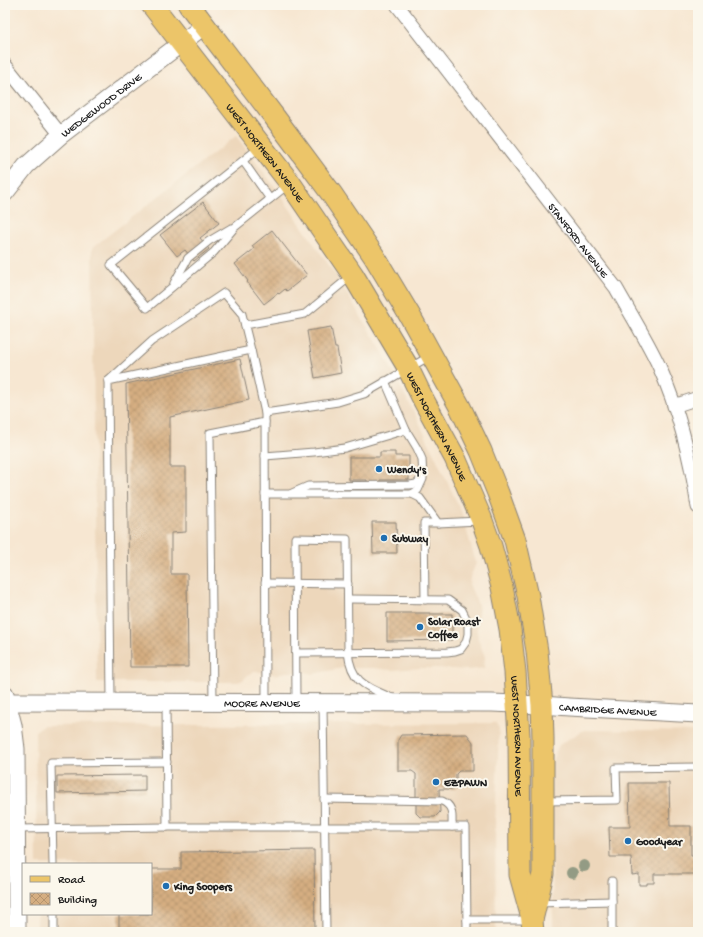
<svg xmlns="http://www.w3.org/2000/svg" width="703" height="937" font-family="'Gochi Hand',sans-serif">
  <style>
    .built { fill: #edd7bb }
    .building { fill: url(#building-cross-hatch) }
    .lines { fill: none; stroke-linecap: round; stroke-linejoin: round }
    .service-casing { stroke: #8a8277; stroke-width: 9 }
    .minor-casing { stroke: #8a8277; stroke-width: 15 }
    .tertiary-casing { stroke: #8a8277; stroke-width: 19 }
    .primary-casing { stroke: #8a8277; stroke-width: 23 }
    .service { stroke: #fff; stroke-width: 7 }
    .minor { stroke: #fff; stroke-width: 13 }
    .tertiary { stroke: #fff; stroke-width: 17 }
    .primary { stroke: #ecc569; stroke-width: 21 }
    .tree { fill: #939b84 }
    .poi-dot { fill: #1f6fb2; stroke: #fbf7ec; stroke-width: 1.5 }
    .labels { text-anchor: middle; stroke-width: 4; stroke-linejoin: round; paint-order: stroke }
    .street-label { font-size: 11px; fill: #1c1c1c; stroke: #fbf7ec }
    .poi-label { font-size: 11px; font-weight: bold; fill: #1c1c1c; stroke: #fbf7ec; text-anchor: start }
  </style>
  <defs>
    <pattern id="building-cross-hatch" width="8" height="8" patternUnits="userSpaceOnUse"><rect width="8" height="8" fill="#d5ae81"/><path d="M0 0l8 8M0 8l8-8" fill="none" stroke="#b6956f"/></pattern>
  </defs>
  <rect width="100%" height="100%" fill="#fbf7ec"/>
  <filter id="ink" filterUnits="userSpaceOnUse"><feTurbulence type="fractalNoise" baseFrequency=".025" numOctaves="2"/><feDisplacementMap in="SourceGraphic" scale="8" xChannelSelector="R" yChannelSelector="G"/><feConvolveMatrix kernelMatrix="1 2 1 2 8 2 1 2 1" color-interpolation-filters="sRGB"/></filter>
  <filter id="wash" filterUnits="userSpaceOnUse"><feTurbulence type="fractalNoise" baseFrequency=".012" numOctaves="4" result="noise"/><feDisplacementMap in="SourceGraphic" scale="16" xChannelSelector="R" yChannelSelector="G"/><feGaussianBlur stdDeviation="0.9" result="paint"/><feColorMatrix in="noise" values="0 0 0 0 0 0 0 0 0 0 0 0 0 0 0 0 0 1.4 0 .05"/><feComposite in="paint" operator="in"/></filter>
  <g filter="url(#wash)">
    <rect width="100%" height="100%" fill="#f7e7d2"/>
    <g class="built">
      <polygon points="236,136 274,186 335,274 383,353 419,422 461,511 476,563 470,578 469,584 478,605 479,613 477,630 478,639 485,657 484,668 468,670 437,668 420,668 392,670 373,668 342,668 313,674 306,672 287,672 281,673 278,675 254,671 249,674 243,680 238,682 97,682 92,248"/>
      <polygon points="495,723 499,729 495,826 496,932 37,932 37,914 151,914 151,864 37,864 35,731 43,726"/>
      <polygon points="584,730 698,732 698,932 553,932 551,763 559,745"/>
    </g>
    <g id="blocks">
      <g class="building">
        <polygon points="203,202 219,223 200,238 209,249 194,261 185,250 177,256 160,235"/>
        <polygon points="272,230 307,275 287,291 285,289 279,294 278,293 264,304 247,282 248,281 235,264 254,249 252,246"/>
        <polygon points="331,327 335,348 337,348 341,373 315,378 307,331"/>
        <polygon points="240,359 249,400 170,417 170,467 186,467 186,532 171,533 171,574 187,574 188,667 130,667 126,384"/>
        <polygon points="380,452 395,452 395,456 409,456 409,480 380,480 380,482 367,482 367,480 349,480 349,457 380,457"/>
        <polygon points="372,522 396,522 397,553 373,553"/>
        <polygon points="387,613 430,613 430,614 452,614 452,640 387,641"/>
        <polygon points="467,734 473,742 473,771 459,771 456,774 456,789 439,789 440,812 435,817 420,817 416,813 416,774 412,771 398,771 398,740 401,735"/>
        <polygon points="145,775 145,791 57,793 57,776"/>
        <polygon points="629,783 669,783 670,826 691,826 691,855 698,855 698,874 654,874 654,883 647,883 647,885 639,885 639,874 632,875 631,857 610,857 609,827 630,827"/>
        <polygon points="314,850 315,932 119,932 119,914 151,914 151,869 181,869 181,852"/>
      </g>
    </g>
  </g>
  <g filter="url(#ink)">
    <use href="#blocks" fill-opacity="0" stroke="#8a8277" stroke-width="1"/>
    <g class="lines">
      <defs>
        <g id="service">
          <polyline points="260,147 111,265 147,308 214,252 235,227 289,184"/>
          <polyline points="243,161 270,199"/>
          <polyline points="174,283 188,258 209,241 231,228"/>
          <polyline points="245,325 305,314 351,276"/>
          <polyline points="108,381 152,341 224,293 242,314 251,350"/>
          <polyline points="265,413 338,402 364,394 430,356"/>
          <polyline points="265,456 314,452 345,448 406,430"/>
          <polyline points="292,493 308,486 410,485 416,484 422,479"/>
          <polyline points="265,494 412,494 418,490 423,479 422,459 417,448 406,430 385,381"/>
          <polyline points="412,494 420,498 438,523 479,521"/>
          <polyline points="265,583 348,584"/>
          <polyline points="425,600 424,523 438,523"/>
          <polyline points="296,653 447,652 455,651 461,649 466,642 468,634 468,622 462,610 448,600 348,599"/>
          <polyline points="111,702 108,381 251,350 265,413 266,703"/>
          <polyline points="166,703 167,827"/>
          <polyline points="213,703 210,433 265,422"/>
          <path d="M296,703L295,538L347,539L348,652C351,683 367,687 392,698"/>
          <polyline points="323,703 326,932"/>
          <path d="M324,799L442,801C454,806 452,816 452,827"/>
          <polyline points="545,801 617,800 616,768 698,767"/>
          <polyline points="16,829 167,827 466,827 467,932"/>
          <polyline points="53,864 51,763 167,762"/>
          <polyline points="612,881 612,932"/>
          <polyline points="538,903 612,901"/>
          <polyline points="54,914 54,932"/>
          <polyline points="467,920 531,920"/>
        </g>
        <g id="minor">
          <path id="s1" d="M397,5L616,288C630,313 647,340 659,366C679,411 691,459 698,507"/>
          <polyline points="5,65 61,135"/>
          <polyline points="674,406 698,398"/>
        </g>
        <g id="tertiary">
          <path id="s2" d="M5,193L26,166L61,135L205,25"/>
          <polyline points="5,694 13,725 16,749 17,932"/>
          <path id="s3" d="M7,702L492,703L542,705L569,707L698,714"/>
        </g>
        <g id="primary">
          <path id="s4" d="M152,5L290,183L353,275L406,364L424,401L455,458L481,518L491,546L502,587L510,629L515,672L519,736L520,875L532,918"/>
          <polyline points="189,5 276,119 331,193 374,256 410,316 460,407 481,451 498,493 515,540 528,596 537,651 542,705 543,738 543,874 532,920 533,932"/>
        </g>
      </defs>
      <use href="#service" class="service-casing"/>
      <use href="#minor" class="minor-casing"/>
      <use href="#tertiary" class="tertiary-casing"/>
      <use href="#primary" class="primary-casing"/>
      <use href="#service" class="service"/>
      <use href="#minor" class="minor"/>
      <use href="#tertiary" class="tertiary"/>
      <use href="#primary" class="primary"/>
    </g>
    <g class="tree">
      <circle cx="584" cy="866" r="6"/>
      <circle cx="572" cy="873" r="6"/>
    </g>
  </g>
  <g class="poi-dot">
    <circle cx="379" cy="469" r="4"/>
    <circle cx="384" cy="538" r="4"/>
    <circle cx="420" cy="627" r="4"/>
    <circle cx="436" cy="782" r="4"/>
    <circle cx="628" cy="841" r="4"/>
    <circle cx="166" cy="886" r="4"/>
  </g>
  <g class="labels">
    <g class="street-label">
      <text dy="4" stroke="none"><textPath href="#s2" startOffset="131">WEDGEWOOD DRIVE</textPath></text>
      <text dy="4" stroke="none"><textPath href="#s4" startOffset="186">WEST NORTHERN AVENUE</textPath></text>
      <text dy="4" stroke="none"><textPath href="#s1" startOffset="297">STANFORD AVENUE</textPath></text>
      <text dy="4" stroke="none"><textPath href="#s4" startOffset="510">WEST NORTHERN AVENUE</textPath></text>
      <text dy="4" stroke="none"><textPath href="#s3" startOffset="255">MOORE AVENUE</textPath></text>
      <text dy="4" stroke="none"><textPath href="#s3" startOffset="601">CAMBRIDGE AVENUE</textPath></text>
      <text dy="4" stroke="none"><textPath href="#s4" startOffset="834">WEST NORTHERN AVENUE</textPath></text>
    </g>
    <g class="poi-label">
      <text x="387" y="473">Wendy's</text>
      <text x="392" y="542">Subway</text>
      <text x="428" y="625">Solar Roast<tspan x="428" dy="13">Coffee</tspan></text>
      <text x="444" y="786">EZPAWN</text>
      <text x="636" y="845">Goodyear</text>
      <text x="174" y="890">King Soopers</text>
    </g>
  </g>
  <rect width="703" height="937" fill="none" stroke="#fbf7ec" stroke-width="20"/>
  <rect x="22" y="863" width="130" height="52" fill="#fbf7ec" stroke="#a29f99"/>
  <rect x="30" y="876" width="20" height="6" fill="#ecc569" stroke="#a29f99"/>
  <text x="58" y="883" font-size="12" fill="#1c1c1c">Road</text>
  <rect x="30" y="893" width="20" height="12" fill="url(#building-cross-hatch)" stroke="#a29f99"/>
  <text x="58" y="903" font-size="12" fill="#1c1c1c">Building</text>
</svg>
